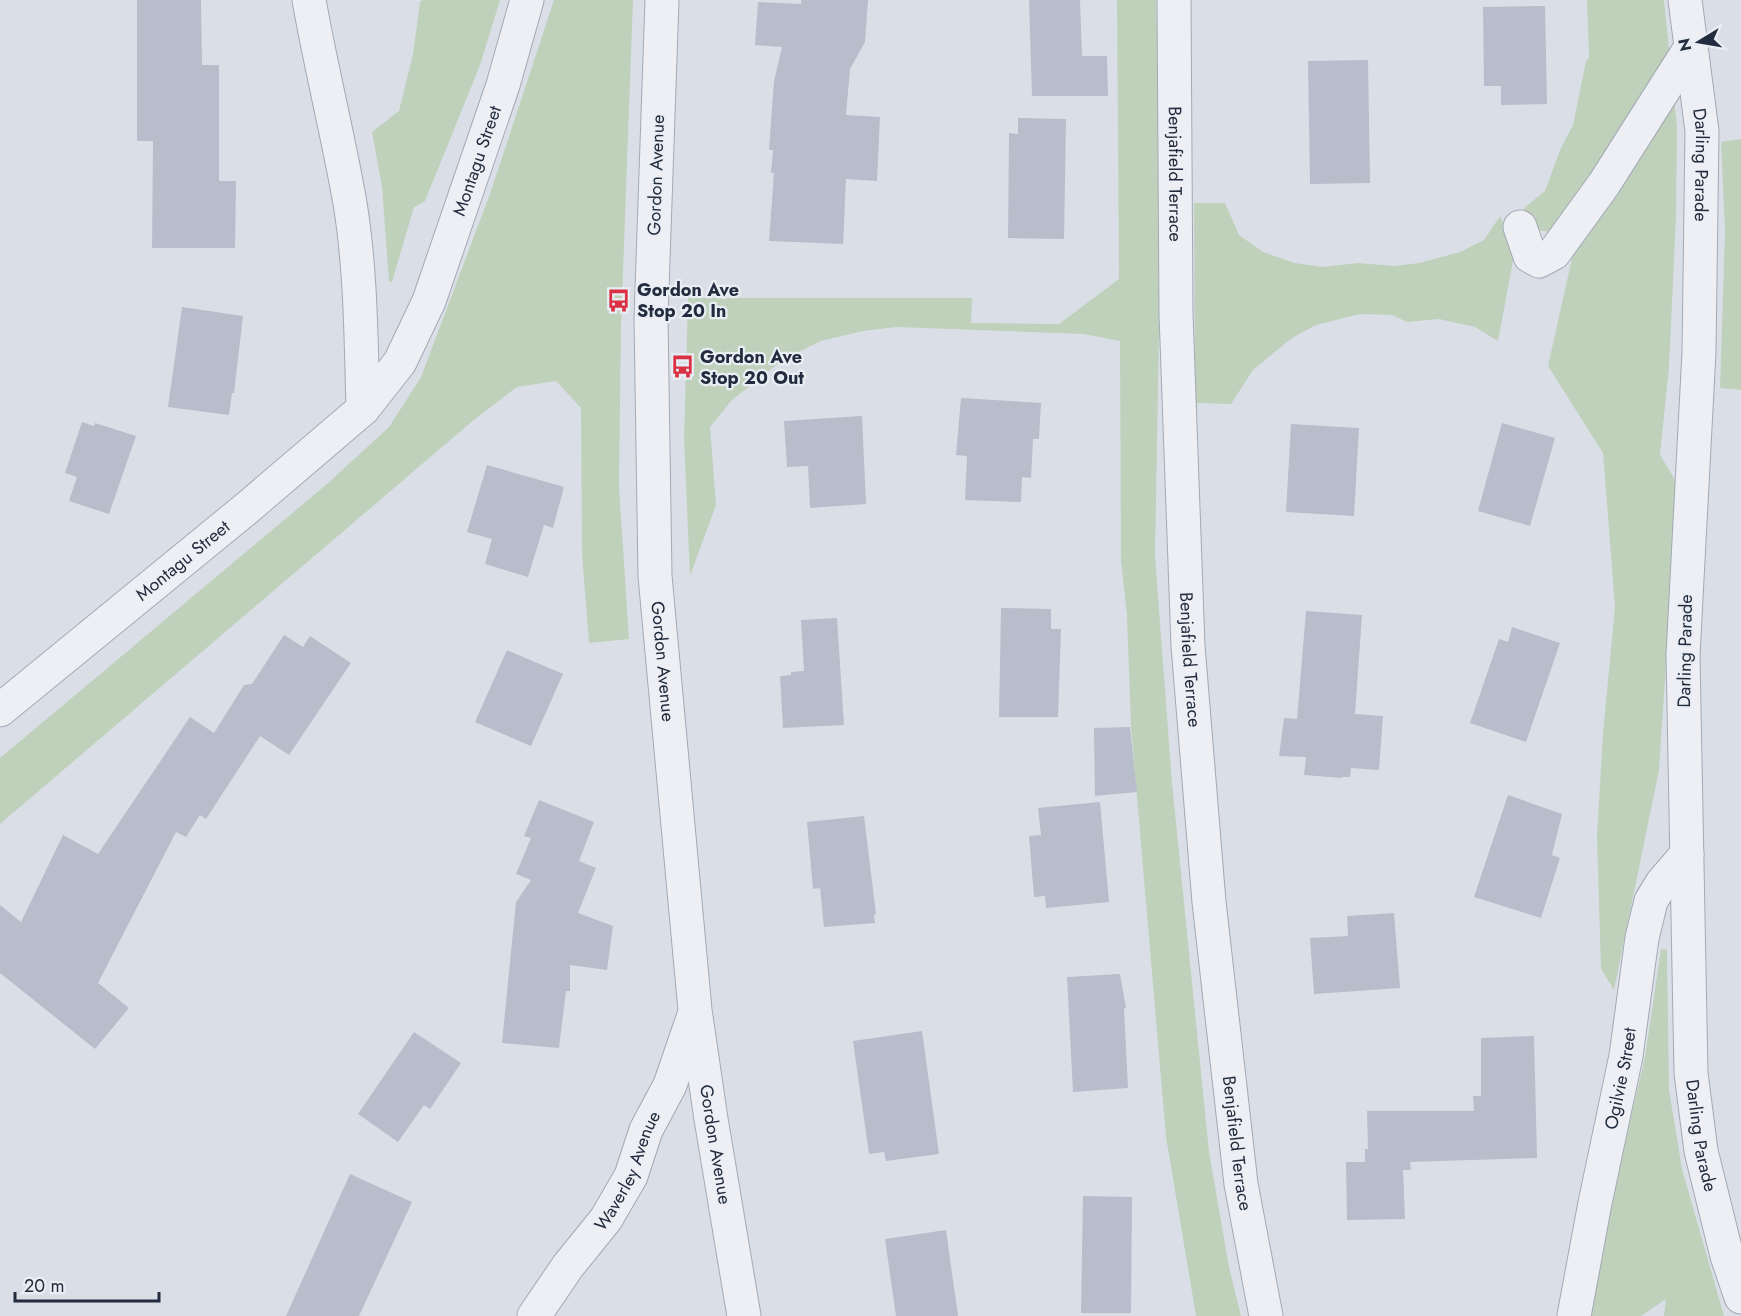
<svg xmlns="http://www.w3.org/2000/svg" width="1741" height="1316" font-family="Jost,sans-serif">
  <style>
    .green { fill: #bfd1bb }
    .building { fill: #b7bdca }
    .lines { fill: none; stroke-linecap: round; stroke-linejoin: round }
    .minor-casing { stroke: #a3a9b4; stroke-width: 35 }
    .minor { stroke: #edeff5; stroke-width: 33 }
    .labels { text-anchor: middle; stroke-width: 4.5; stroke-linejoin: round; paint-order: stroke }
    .street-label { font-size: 18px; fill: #232c3e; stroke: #e9eef4 }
    .poi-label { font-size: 18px; font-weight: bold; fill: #232c3e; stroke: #e9eef4; text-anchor: start }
  </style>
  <rect width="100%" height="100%" fill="#dadfe7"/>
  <g class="green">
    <polygon points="423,0 500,0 480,65 425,201 414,207 392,282 389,281 382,187 372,132 399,111 413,54 420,2"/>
    <polygon points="554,0 633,0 621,327 619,486 629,639 589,643 582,554 581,408 556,381 517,387 475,419 0,824 0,758 327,484 389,427 421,377 490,194"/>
    <polygon points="1117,0 1156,0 1158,66 1159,334 1155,556 1172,783 1209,1152 1229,1267 1241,1316 1196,1316 1166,1137 1131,727 1127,616 1121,560 1120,341 1083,334 896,327 863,331 821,341 784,359 732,400 710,427 716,505 690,576 684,440 688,298 972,298 971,323 1059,324 1119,279"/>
    <polygon points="1587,0 1664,0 1677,127 1676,217 1669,367 1660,455 1678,485 1659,770 1614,990 1601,969 1597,837 1603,733 1615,607 1603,453 1548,366 1575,245 1551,232 1527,229 1524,208 1545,191 1560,150 1573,125 1586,61 1589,58"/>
    <polygon points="1741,139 1741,390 1720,388 1725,231 1721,142"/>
    <polygon points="1194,203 1225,203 1239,235 1263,252 1295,263 1322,267 1358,263 1394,266 1419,263 1460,252 1484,240 1500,216 1515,250 1498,341 1475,327 1439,319 1407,322 1392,315 1360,314 1316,325 1292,338 1253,370 1231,404 1195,403"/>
    <polygon points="1661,949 1667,950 1669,1090 1682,1169 1724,1316 1664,1316 1666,1299 1641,1316 1588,1316 1615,1183 1645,1057"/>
  </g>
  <g class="building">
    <polygon points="137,0 201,0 202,65 219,65 219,181 236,181 235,248 152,248 153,141 137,141"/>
    <polygon points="801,0 868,0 865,42 850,69 846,115 880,117 877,181 846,179 843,244 769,241 774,173 771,173 773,150 769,150 774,81 782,47 755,45 758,2 801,4"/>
    <polygon points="1029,0 1080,0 1082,56 1107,56 1108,96 1032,96"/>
    <polygon points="1545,6 1547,104 1501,105 1501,86 1484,86 1483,7"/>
    <polygon points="1368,60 1370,183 1310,184 1308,61"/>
    <polygon points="1018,118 1066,119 1064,239 1008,238 1009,133 1018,134"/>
    <polygon points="182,307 243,316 234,393 232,393 229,415 168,407"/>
    <polygon points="961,398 1041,403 1039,439 1033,439 1031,478 1022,477 1021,502 965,500 967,456 956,455"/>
    <polygon points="862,416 866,504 810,508 808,466 787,467 784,421"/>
    <polygon points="82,422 94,426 95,423 136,436 109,514 69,501 77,477 65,473"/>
    <polygon points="1502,423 1555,438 1530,526 1478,511"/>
    <polygon points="1291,424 1359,428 1354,516 1286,512"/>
    <polygon points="487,465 564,487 553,528 544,525 528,577 485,564 492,539 467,532"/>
    <polygon points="1001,608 1051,609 1051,629 1061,629 1058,717 999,717"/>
    <polygon points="1306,611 1362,615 1355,714 1383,716 1379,770 1351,768 1350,777 1342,777 1342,778 1304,775 1306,757 1279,756 1284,718 1297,719"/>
    <polygon points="837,618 844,725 783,728 780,676 791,675 791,672 804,671 801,620"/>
    <polygon points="1512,627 1560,643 1526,742 1470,723 1499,639 1508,642"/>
    <polygon points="284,635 303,647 310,636 351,663 289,755 260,736 206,819 200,815 186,837 176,832 98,983 129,1008 95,1049 0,973 0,905 21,922 63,835 98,854 190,717 214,733 244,685 252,684"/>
    <polygon points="507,650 563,674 531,746 475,722"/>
    <polygon points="1130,727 1137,792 1095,796 1094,728"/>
    <polygon points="1508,795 1562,814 1552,855 1560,858 1541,918 1474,897"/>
    <polygon points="539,800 594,822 579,861 596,868 578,913 613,926 607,970 570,965 570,991 566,991 559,1048 502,1043 516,902 531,880 516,874 531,838 524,836"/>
    <polygon points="1100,802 1109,902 1046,908 1045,896 1034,897 1029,836 1041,835 1038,808"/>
    <polygon points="864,816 876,914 874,915 875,923 824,927 820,888 813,889 807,822"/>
    <polygon points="1394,913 1400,988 1314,994 1310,938 1348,936 1347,916"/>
    <polygon points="1120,974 1126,1008 1124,1008 1128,1088 1073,1092 1067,977"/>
    <polygon points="922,1031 939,1154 886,1161 884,1152 869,1154 853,1041"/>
    <polygon points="414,1032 461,1063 430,1109 424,1105 398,1142 358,1114"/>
    <polygon points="1534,1036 1537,1158 1410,1162 1411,1170 1403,1170 1405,1219 1347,1220 1346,1162 1365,1162 1365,1149 1368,1149 1367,1111 1474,1111 1473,1096 1481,1096 1481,1038"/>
    <polygon points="350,1174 412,1202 359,1316 286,1316"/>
    <polygon points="1083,1196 1132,1197 1131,1313 1081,1313"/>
    <polygon points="946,1230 958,1316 896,1316 885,1239"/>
  </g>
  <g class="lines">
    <defs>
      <g id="minor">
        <path d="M309,0C321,68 338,135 350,203C361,271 361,340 363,409"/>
        <path id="s1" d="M662,0L651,318L655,576L695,1010L711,1119L744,1316"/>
        <path id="s2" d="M1174,0L1176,314L1188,646L1209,902L1241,1184L1266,1316"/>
        <path id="s3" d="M1685,0L1702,131L1699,352L1683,655L1691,1073L1701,1151L1727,1256L1741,1297"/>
        <polyline points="1520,227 1530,256 1539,261 1554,253 1604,184 1691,47"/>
        <path id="s4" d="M0,710L247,508L363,409L400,362L429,301L503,85L527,0"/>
        <path id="s5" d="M534,1316L568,1266L606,1219L631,1176L646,1130L670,1085L693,1018"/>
        <path id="s6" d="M1574,1316L1595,1203L1626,1056L1642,938L1651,901L1662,883L1687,854"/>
      </g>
    </defs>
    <use href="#minor" class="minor-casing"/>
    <use href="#minor" class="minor"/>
  </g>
  <defs>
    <symbol id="bus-bare" viewBox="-9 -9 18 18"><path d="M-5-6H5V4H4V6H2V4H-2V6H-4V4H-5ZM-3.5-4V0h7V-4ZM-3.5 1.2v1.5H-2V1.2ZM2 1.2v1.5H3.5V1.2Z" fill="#da3143" stroke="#e9eef4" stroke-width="2.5" paint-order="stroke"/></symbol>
  </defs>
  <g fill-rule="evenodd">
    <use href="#bus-bare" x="602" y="284" width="33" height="33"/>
    <use href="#bus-bare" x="666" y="350" width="33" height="33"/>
  </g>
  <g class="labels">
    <g class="street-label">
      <text dy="6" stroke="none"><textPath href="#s4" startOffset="747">Montagu Street</textPath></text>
      <text dy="6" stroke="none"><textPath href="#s3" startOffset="166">Darling Parade</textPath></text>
      <text transform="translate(656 175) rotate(-88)" y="6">Gordon Avenue</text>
      <text dy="6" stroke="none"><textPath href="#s2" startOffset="174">Benjafield Terrace</textPath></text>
      <text dy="6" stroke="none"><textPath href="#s4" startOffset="236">Montagu Street</textPath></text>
      <text transform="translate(1685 651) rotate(-89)" y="6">Darling Parade</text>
      <text dy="6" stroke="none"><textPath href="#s1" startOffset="662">Gordon Avenue</textPath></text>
      <text dy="6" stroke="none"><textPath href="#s2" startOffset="660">Benjafield Terrace</textPath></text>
      <text dy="6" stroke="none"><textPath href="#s6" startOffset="242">Ogilvie Street</textPath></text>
      <text dy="6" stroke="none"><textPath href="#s3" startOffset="1138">Darling Parade</textPath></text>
      <text dy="6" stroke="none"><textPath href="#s1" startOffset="1148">Gordon Avenue</textPath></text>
      <text dy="6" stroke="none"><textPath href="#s2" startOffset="1146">Benjafield Terrace</textPath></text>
      <text dy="6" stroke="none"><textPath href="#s5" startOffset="174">Waverley Avenue</textPath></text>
    </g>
    <g class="poi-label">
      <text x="637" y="296">Gordon Ave<tspan x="637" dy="21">Stop 20 In</tspan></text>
      <text x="700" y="363">Gordon Ave<tspan x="700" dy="21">Stop 20 Out</tspan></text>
    </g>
  </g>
  <g transform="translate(1699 42) rotate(259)" stroke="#e9eef4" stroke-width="4.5" paint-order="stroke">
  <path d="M0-4.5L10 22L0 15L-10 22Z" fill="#232c3e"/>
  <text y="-9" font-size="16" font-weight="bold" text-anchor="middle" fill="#232c3e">N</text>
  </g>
  <path d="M15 1292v9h144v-9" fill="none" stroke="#232c3e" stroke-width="3"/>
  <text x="24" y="1292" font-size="18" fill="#232c3e" stroke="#e9eef4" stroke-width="4.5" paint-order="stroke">20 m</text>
</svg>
